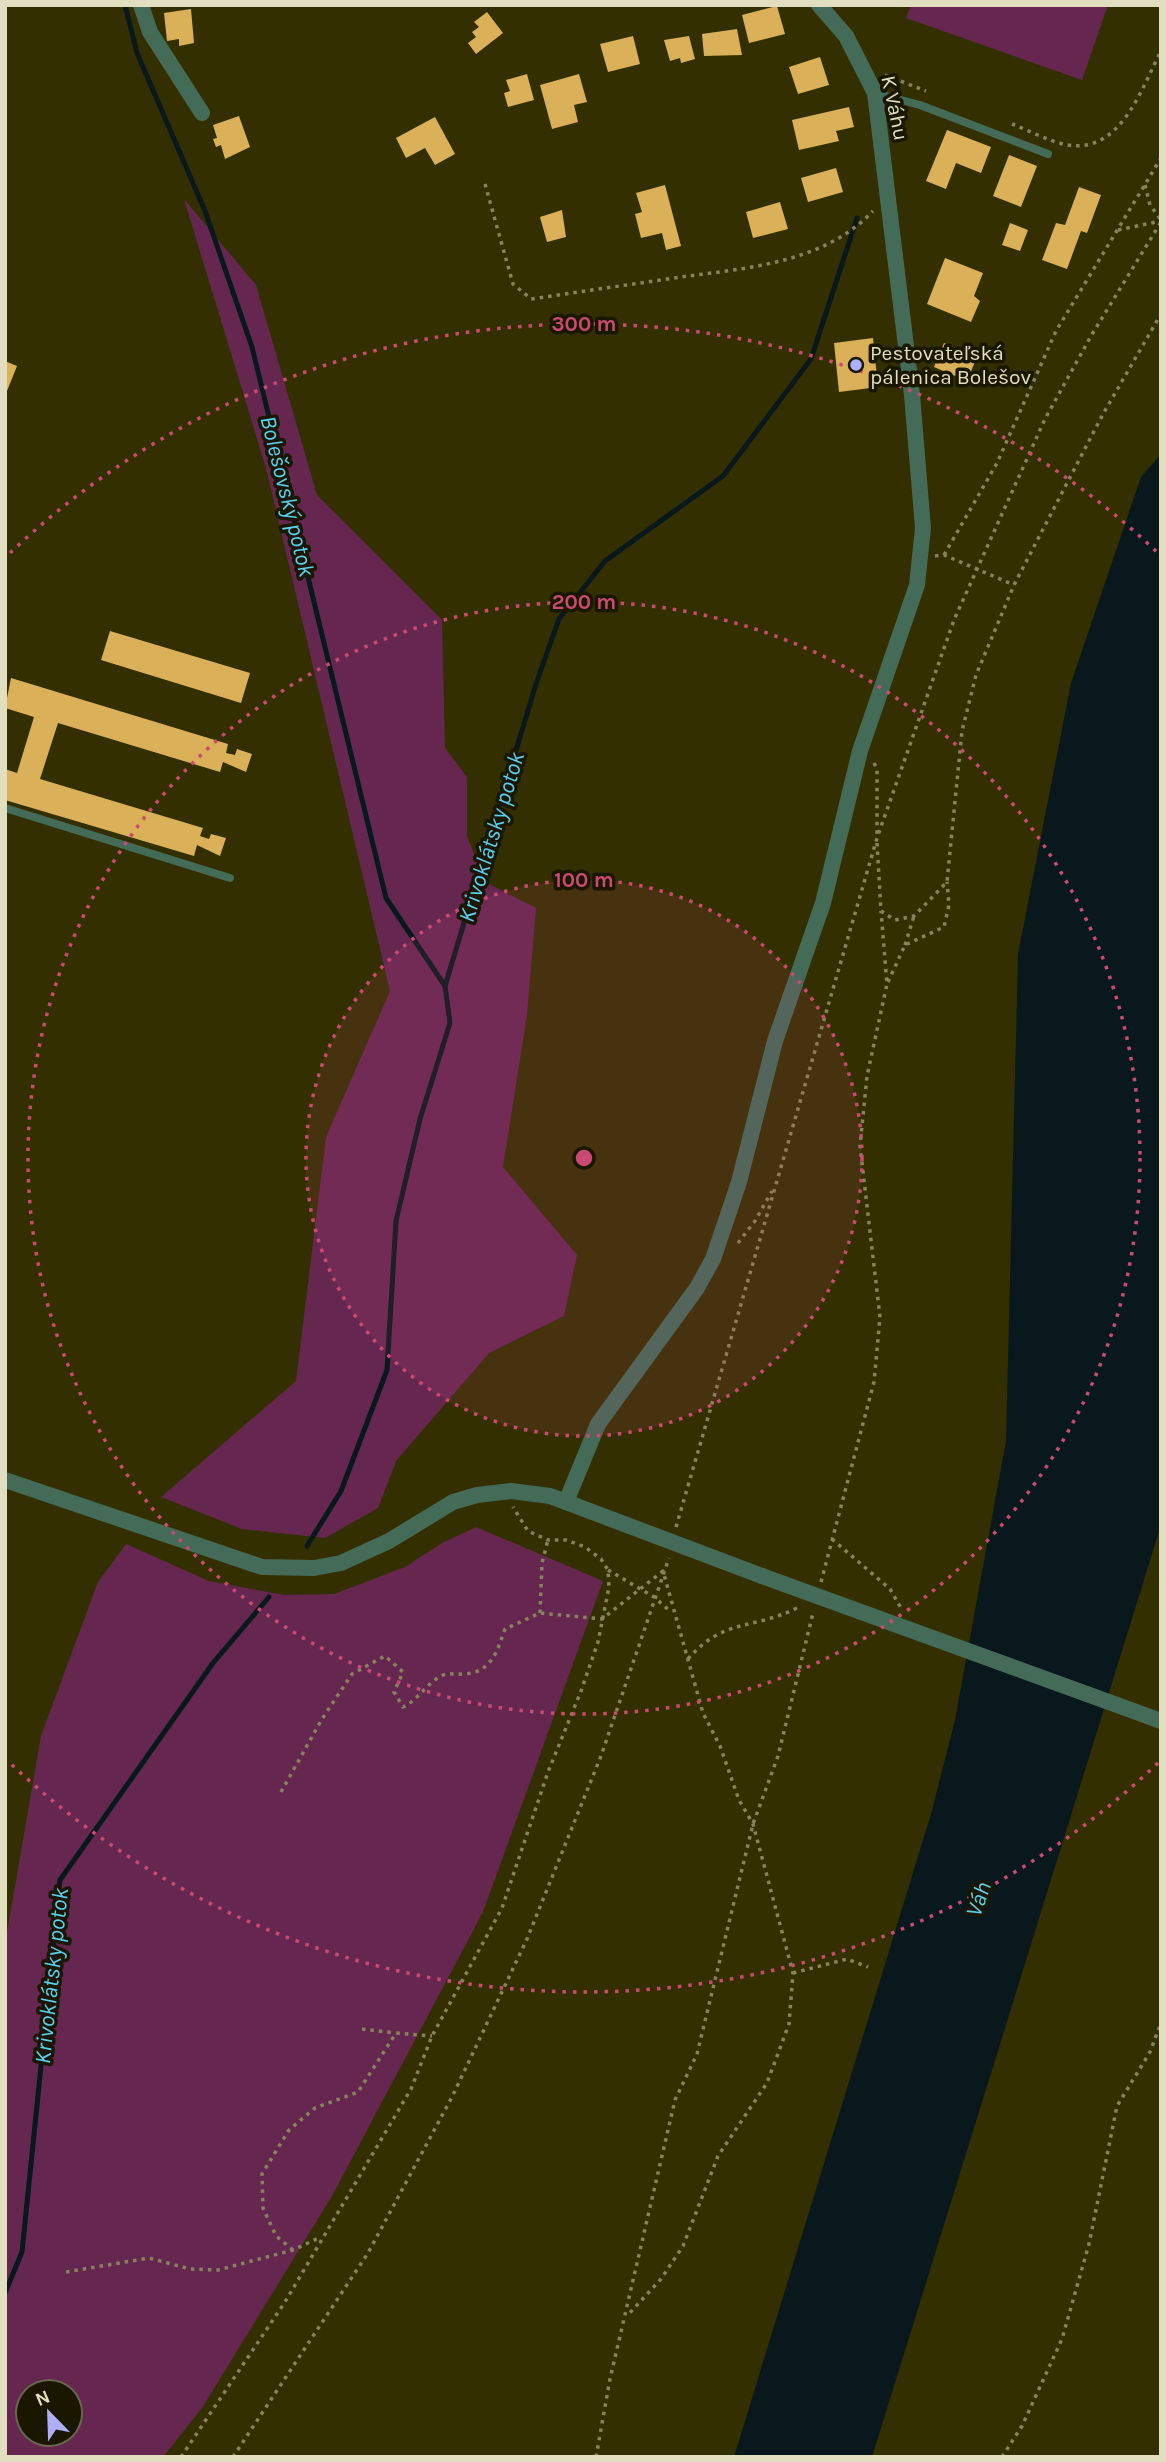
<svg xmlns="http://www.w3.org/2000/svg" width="1166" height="2462" font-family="Karla,sans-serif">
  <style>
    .green { fill: #652750; fill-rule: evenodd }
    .water { fill: #09181d }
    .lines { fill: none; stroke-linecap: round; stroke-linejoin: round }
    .stream { stroke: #09181d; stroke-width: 5 }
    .building { fill: #dab059 }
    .path { stroke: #87835b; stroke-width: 3.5; stroke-dasharray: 3.5 5; stroke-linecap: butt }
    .service { stroke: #446a58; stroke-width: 8 }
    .minor { stroke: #446a58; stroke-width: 16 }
    .minor-bridge { stroke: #446a58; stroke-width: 16 }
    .ring { fill: none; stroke: #ca4a74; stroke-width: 3.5; stroke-dasharray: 3.5 7 }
    .poi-dot { fill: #aeaefb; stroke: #1a1700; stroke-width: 2.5 }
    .labels { text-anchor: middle; stroke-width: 7; stroke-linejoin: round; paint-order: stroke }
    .street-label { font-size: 21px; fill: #e1dfbf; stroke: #1a1700 }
    .poi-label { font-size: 21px; fill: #e1dfbf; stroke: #1a1700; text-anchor: start }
    .water-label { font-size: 23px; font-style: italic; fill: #5bcff5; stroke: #1a1700 }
    .centre { fill: #ca4a74; stroke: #1a1700; stroke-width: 3.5 }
    .ring-label { font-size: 21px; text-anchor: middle; font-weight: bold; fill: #ca4a74; stroke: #1a1700; stroke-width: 7; stroke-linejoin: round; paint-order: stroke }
  </style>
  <rect width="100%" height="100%" fill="#342f00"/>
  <g class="green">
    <polygon points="911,5 1108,5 1082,80 906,18"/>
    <polygon points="184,199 256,285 317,495 442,620 445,748 467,777 467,836 485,882 536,908 527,1015 503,1167 577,1255 564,1316 489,1353 396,1461 378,1508 325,1538 242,1529 161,1497 296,1381 326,1137 390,991 266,468"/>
    <path d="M476,1527L603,1581L483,1912L332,2196L202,2408L163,2457H5V1944L41,1736L98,1582L126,1544L209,1581L284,1595L334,1594L405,1567L442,1543ZM28,2392H70V2434H28Z"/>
  </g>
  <polygon class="water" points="1161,454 1161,1525 872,2457 734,2457 931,1814 955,1720 1006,1441 1018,954 1071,683 1141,477"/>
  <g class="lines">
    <g class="stream">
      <polyline points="125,5 137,53 205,211 252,347 386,898 445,986"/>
      <polyline points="307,1546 341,1491 387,1370 396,1221 420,1119 450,1023 445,986 536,684 559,619 605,561 723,476 811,359 857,218"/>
      <polyline points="5,2293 22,2252 60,1880 213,1663 269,1597"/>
    </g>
  </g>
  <g class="building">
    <polygon points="777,6 785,34 749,43 742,15"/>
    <polygon points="191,9 194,43 179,46 179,39 167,41 164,13"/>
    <polygon points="487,12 503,33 476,54 468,43 476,37 472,32 479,27 474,22"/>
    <polygon points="737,29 742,55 704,56 702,34"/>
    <polygon points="633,36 640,64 608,72 600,44"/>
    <polygon points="689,36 695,59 681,63 680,58 670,61 664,40"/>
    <polygon points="820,57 829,85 798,94 789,67"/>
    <polygon points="527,74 534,100 508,107 504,93 510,91 506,80"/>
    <polygon points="579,74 587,102 574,105 578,122 552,129 540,85"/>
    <polygon points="849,107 854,127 836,131 839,141 799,150 792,120"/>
    <polygon points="239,116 250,147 225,159 221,145 216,147 213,139 217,138 213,125"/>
    <polygon points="435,117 455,154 435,165 425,148 406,158 396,138"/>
    <polygon points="947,130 991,147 981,173 956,163 946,189 926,181"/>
    <polygon points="1009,155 1037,166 1021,207 993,196"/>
    <polygon points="836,168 843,192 808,202 801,178"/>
    <polygon points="665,185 681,246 666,250 662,233 641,238 635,214 642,212 636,193"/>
    <polygon points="1079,187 1101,195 1087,233 1081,231 1067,269 1042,260 1056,223 1065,225"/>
    <polygon points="780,202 788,229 753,238 746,212"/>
    <polygon points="562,210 566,237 547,242 540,217"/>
    <polygon points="1010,223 1028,230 1020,251 1002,245"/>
    <polygon points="945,258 983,273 974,296 980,301 971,322 927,304"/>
    <polygon points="873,338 878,387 839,392 834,343"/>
    <polygon points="944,343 977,357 967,381 934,367"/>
    <polygon points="5,361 17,366 5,396"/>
    <polygon points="110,631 250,673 241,703 101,660"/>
    <polygon points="11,678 228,744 226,753 235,755 237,749 252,754 246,772 223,762 220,772 58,723 40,779 203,828 200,836 209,839 211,834 226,838 220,856 197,845 194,856 5,800 5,769 17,773 34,717 5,708"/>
  </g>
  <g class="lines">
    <g class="path">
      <polyline points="885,75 926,91"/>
      <path d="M1012,124C1030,131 1050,142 1068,145C1121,154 1142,87 1161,51"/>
      <path d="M485,184L513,284L531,299C579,292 626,285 674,278C743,268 822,265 873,211"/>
      <polyline points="1145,185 1150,205 1161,220"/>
      <polyline points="1118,230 1161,221"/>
      <polyline points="944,555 997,463 1056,331 1161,158"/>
      <polyline points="935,556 944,555 1014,585"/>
      <polyline points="874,763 877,769 877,835"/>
      <polyline points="877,843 881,911 895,920 914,916 947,882 962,731 976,675 1014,585 1103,414 1161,314"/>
      <polyline points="905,945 914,916"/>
      <polyline points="888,982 905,945 944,927 949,905 947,882"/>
      <polyline points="738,1243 755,1221 772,1191"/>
      <polyline points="676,1527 877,838 954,620 1045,419 1091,336 1161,222"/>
      <polyline points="832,1539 890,1589 901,1608"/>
      <polyline points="608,1570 654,1597 671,1612"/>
      <polyline points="821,1582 874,1382 880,1317 860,1146 867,1076 887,984 881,911"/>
      <polyline points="540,1613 542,1563 548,1540"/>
      <path d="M688,1659C723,1618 753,1630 797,1608"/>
      <path d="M281,1792L322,1719L352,1674L385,1656L403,1672L394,1692L403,1707C418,1700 426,1684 441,1676C448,1672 455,1675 463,1674C491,1673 497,1652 505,1629L540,1613L602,1619L663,1571L703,1713L720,1746L739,1800L753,1824L793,1973L789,2024L767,2083L718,2156L683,2246L661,2279L627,2316"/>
      <polyline points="793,1973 847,1959 868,1967"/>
      <polyline points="362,2029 396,2033"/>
      <polyline points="293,2250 276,2236 263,2208 262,2174 289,2130 315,2108 358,2092 396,2033 432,2036"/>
      <polyline points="66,2272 149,2258 190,2269 218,2270 293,2250 321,2237"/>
      <polyline points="181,2457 285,2302 411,2089 432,2036 502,1908 548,1772 581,1691 598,1642 609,1587 608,1570 601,1559 585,1547 566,1540 548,1540 528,1531 513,1507"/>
      <polyline points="233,2457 368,2253 452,2097 527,1939 601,1756 669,1558"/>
      <polyline points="596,2457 610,2379 675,2100 697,2054 753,1824 778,1756 813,1613"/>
      <polyline points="1002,2457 1022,2426 1062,2339 1089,2244 1117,2106 1150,2052 1161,2023"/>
    </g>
    <g class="service">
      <polyline points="875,93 920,105 1048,154"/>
      <polyline points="5,808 230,878"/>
    </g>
    <g class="minor">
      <polyline points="141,5 150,32 202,113"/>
      <polyline points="5,1480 262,1567 314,1568 341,1563 389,1541 453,1502 477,1495 511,1491 550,1496 762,1576"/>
      <polyline points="566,1502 598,1424 697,1288 713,1259 739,1182 775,1041 823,903 860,751 917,585 923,528 912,395 875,93 846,36 819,5"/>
    </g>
    <polyline class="minor-bridge" points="762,1576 1161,1721"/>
  </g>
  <circle cx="584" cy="1158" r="278" fill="#ca4a74" fill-opacity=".12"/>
  <g class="ring">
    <circle cx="584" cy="1158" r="278"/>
    <circle cx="584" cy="1158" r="556"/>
    <path d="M1158 1763A834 834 0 0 1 10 1763M10 553A834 834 0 0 1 1158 553"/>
  </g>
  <circle class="poi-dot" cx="856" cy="365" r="7"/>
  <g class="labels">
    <g class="street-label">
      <text transform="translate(895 108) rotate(78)" y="7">K Váhu</text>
    </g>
    <g class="poi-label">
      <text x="870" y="360">Pestovateľská<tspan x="870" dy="24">pálenica Bolešov</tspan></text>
    </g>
    <g class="water-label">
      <text transform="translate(288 496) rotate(76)" y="8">Bolešovský potok</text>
      <text transform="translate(491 837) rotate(-73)" y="8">Krivoklátsky potok</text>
      <text transform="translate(978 1899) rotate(-71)" y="8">Váh</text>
      <text transform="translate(51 1976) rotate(-84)" y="8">Krivoklátsky potok</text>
    </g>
  </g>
  <circle cx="584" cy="1158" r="10" class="centre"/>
  <g class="ring-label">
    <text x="584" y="331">300 m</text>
    <text x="584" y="609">200 m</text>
    <text x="584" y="887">100 m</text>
  </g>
  <rect width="1166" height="2462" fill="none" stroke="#e1dfbf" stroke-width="14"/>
  <g transform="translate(49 2413) rotate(337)"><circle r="33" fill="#1a1700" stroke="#6a674c" stroke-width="2"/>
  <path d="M0-5L12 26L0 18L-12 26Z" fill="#aeaefb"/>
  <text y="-10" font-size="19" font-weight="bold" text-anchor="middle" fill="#e1dfbf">N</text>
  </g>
</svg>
